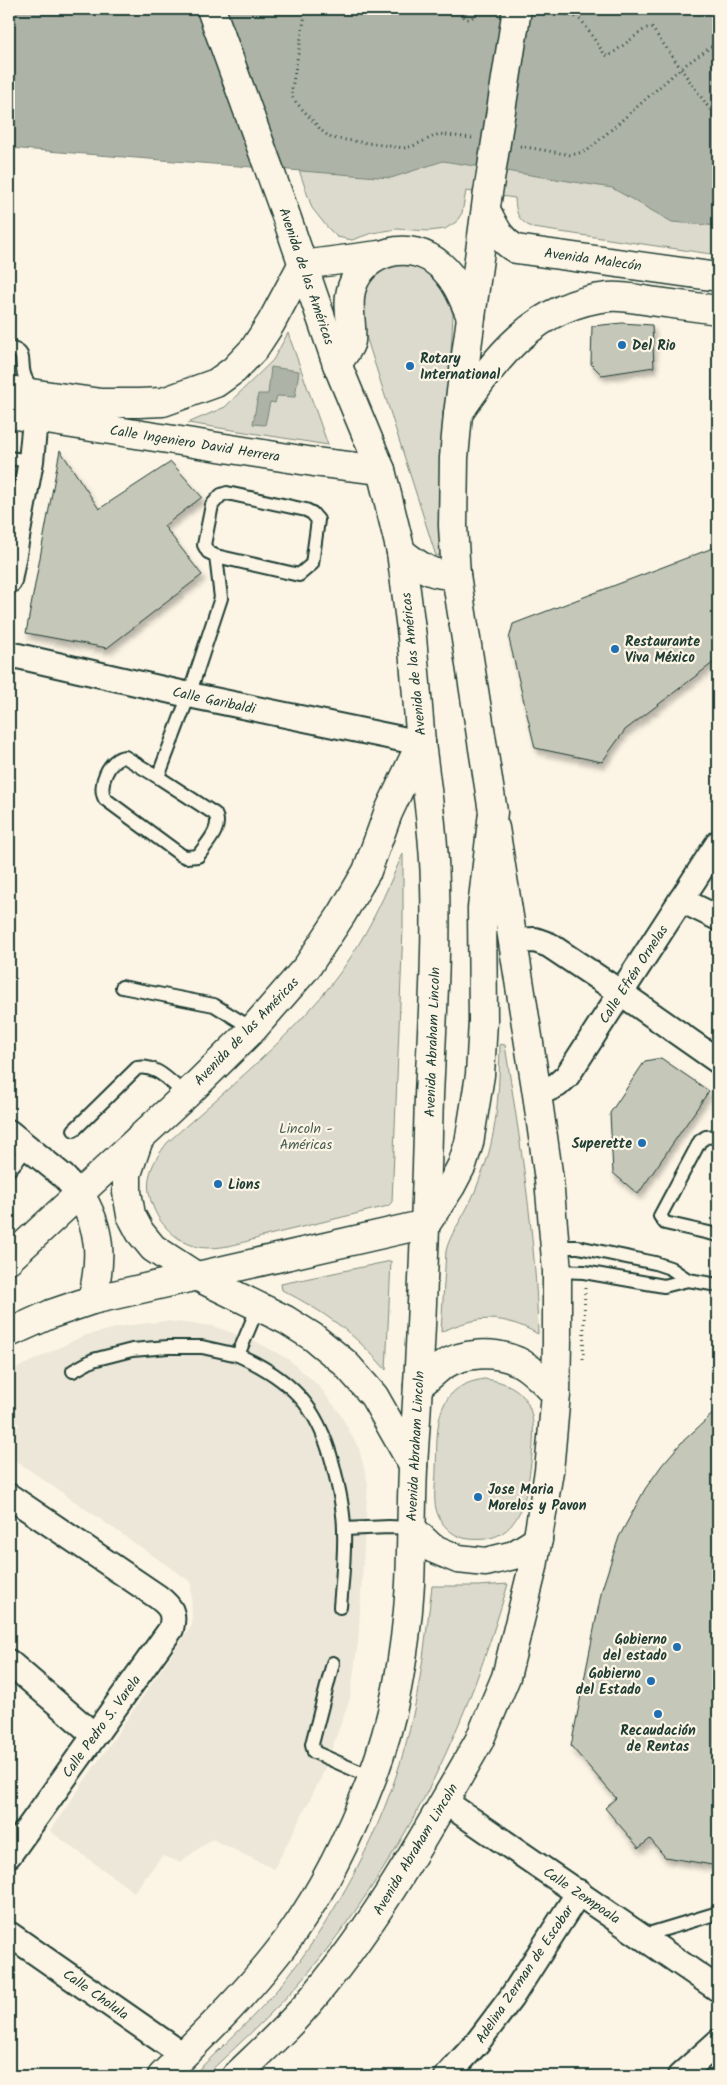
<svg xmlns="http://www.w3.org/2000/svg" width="727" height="2085" font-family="Kalam,sans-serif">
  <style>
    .built { fill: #ece7d8 }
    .green { fill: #dcdacc; stroke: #7e8c80 }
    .water { fill: #aeb3a7; stroke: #758479 }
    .building { fill: #c5c7b9; stroke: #1f3d34; filter: url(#shadow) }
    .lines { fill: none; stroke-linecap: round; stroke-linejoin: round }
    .service-casing { stroke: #1f3d34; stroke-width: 16 }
    .minor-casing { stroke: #1f3d34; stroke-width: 28 }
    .primary-casing { stroke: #1f3d34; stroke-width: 31 }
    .trunk-casing { stroke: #1f3d34; stroke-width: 31 }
    .path { stroke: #1f3d34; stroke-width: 3; stroke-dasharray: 1 4; stroke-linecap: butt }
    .service { stroke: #fcf5e5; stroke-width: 12 }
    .minor { stroke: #fcf5e5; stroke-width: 24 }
    .primary { stroke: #fcf5e5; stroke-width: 28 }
    .trunk { stroke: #fcf5e5; stroke-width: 28 }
    .trunk-bridge-casing { stroke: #1f3d34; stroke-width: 31; stroke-linecap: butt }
    .trunk-bridge { stroke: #fcf5e5; stroke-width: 28 }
    .poi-dot { fill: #1f6fb2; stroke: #fcf5e5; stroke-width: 2 }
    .labels { text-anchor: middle; stroke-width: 4.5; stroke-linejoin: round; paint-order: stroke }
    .street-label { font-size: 14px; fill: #1f3d34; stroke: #fcf5e5 }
    .poi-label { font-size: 14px; font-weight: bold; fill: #1f3d34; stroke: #fcf5e5; text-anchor: start }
    .park-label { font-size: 14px; fill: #455c52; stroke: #fcf5e5 }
  </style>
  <defs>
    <filter id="shadow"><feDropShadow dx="3" dy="5.5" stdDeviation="2.5" flood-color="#0004"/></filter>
  </defs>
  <rect width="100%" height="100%" fill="#fcf5e5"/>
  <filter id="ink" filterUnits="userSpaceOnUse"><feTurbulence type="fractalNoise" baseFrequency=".02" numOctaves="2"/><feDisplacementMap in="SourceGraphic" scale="10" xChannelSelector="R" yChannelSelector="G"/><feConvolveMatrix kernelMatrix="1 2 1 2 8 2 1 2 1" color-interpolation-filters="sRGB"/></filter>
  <g filter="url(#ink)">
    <polygon class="built" points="166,1321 213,1326 255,1341 288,1359 318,1385 339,1412 359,1449 368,1483 358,1642 350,1699 321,1778 274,1869 212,1839 180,1862 162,1856 134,1892 50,1831 192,1625 191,1582 9,1456 9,1439 19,1424 9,1417 9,1372 83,1336 124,1326"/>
    <g class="green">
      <path d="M244,9H718V255L533,228C518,220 516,215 515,198L466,191L462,213L456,222L445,229L429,231L397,229L372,233L352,240L337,237L327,227L312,208Z"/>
      <path d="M405,262C437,272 445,283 453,315L440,555L436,556L358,311C363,278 372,267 405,262Z"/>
      <polygon points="288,333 328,445 188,423 225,407 273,360"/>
      <path d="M403,853V929L392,1202L388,1206C348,1216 309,1225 269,1235C247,1241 221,1251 198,1247C179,1243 161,1226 154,1209C142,1182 151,1164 167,1143C233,1083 316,1019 360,942C377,914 390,883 403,853Z"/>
      <path d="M500,1044L505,1045C520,1141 536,1236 538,1334C502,1314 478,1315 441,1332L446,1251C450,1234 461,1221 468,1206C473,1197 477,1187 480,1178C498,1136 499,1089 500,1044Z"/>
      <path d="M391,1261L386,1370C353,1332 326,1313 282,1290L281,1284Z"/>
      <path d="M484,1379C531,1384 537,1413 532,1455C527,1493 523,1545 469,1539C456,1538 443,1528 438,1515C432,1502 436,1484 436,1470C438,1428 432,1387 484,1379Z"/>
      <path d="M508,1584C467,1725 412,1841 321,1957C287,2001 245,2038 205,2076H192C229,2040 268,2005 298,1963C349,1893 388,1815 409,1732C421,1684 426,1635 432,1586H478Z"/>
    </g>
    <g class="water">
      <polygon points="9,9 718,9 718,226 672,222 612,188 443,161 391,178 9,148"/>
      <polygon points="271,367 299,371 295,397 277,396 275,403 270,402 265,425 253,424 258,394 268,394"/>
    </g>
    <g class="building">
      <polygon points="622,323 652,325 654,367 602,375 591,364 592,326"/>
      <polygon points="60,450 99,509 171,462 202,497 164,526 202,575 107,648 26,633"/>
      <polygon points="718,546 718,659 625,730 602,762 535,748 509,639 513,624"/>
      <polygon points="661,1058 709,1091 638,1194 613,1173 610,1113 645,1061"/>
      <polygon points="718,1409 718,1866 665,1857 650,1839 639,1848 605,1808 616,1798 571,1746 602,1589 619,1537 645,1489 662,1465 681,1443"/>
    </g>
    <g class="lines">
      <defs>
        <g id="service">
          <path d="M9,348C29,352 19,363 25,377C27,382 31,387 34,391"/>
          <polyline points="9,458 31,461"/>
          <path d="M158,777L125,757C109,758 97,786 105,799L181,855L186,857L198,856C206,844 223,828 215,814L158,777L189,695L221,598L216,556L208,552L204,545L212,505L221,495L227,493L306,510L312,513L318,520L312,564L299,575L216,556"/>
          <polyline points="122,987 214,1005 253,1029"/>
          <path d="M74,1130L137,1068C157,1064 171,1083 186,1095"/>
          <polyline points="718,1136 706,1137 700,1141 660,1216 665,1223 718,1235"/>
          <polyline points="9,1170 28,1148"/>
          <polyline points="555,1247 578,1247 655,1263 670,1268 688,1280 718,1285"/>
          <polyline points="557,1271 584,1272 664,1286 688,1280"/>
          <path d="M238,1355C298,1382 322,1413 336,1477C340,1494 344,1513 344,1530C345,1556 342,1582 340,1607"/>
          <polyline points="73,1371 93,1360 132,1350 168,1347 202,1347 238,1355 258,1307"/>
          <polyline points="344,1529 389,1527 411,1528"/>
          <polyline points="333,1663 312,1744 314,1752 357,1771 373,1776"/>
          <polyline points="642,1936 718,1913"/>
        </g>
        <g id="minor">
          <polyline points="9,581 31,461 37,400"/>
          <polyline points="9,654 189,695 421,743"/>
          <polyline points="681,900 718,918"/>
          <polyline points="513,941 535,940 549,945 621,993 718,1061"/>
          <polyline points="537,1094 557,1085 567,1076 718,843"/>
          <polyline points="9,1132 63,1176 79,1193"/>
          <path d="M9,1496L158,1597C171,1607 175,1613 171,1629L9,1855"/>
          <polyline points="9,1662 94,1735"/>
          <polyline points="444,1801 718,1989"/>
          <polyline points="9,1934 170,2046 183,2056"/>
          <polyline points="447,2076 477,2043 511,1998 579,1892"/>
          <polyline points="680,2076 718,2042"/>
        </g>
        <g id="primary">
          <path d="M487,212C495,228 500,240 516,249L718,277"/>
          <polyline points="9,390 101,403 139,403 163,402 216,383 234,370 254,349 271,323 302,265"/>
          <polyline points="9,414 314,462 381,470"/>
          <path d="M458,414C495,358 536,304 609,297C622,296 637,299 650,301C673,304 696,307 718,310"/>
          <polyline points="139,1139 127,1174 127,1192 131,1215 140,1232 153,1248 196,1276 286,1320 313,1337 345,1363 374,1396 413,1465"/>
          <path d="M79,1193C102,1229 102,1259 92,1300"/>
          <polyline points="9,1259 186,1095 253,1029 307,967 342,914 367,871 388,813 421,743"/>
          <polyline points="9,1333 51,1314 92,1300 426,1224"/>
          <path d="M418,1386C426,1380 434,1372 442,1366C463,1352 494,1351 517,1361C532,1368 544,1382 556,1394"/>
          <polyline points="411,1528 432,1548 458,1559 486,1562 514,1555 538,1540"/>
          <path d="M162,2076C207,2032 254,1986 291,1935C325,1887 351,1833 372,1778C395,1717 406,1649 410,1584C412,1539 411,1495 414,1450C422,1332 426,1214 429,1096C432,1025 437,955 435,884C434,837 427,790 421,743"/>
          <path d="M236,2076C263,2050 292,2024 316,1994C380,1917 429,1828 479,1741L506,1677L533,1567L549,1471L556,1394L557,1340V1271L549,1180L537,1094L495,828"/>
        </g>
        <g id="trunk">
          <polyline points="211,9 284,210 337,364 381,470 401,552 412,637 421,743"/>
          <polyline points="302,265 379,255"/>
          <path d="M337,364C341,357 350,348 351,341C353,323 346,305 352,287C364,250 411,239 440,265C456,279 463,298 471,317"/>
          <path d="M401,552C421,567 429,575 456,575"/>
          <polyline points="426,1224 451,1186 462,1165 469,1143 480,1075 483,1021 482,908 493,812 456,575 453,526 454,458 458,414 487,199"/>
        </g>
      </defs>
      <use href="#service" class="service-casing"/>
      <use href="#minor" class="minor-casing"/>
      <use href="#primary" class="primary-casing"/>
      <use href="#trunk" class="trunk-casing"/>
      <g class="path">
        <polyline points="306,9 291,94 294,100 322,131 331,138 404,148 413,146 439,134 472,138"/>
        <polyline points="457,9 466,19 470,19 483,9"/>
        <polyline points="541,10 574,16 582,21 605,55 609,56 646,28 652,28 711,111 718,113"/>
        <polyline points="520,146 571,155 587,151 681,68 718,42"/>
        <polyline points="583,1359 585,1288"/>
      </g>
      <use href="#service" class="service"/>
      <use href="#minor" class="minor"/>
      <use href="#primary" class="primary"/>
      <use href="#trunk" class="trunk"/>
      <defs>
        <polyline id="trunk-bridge" points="487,199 517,9"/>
      </defs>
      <use href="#trunk-bridge" class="trunk-bridge-casing"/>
      <use href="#trunk-bridge" class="trunk-bridge"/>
    </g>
  </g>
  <g class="poi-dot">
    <circle cx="622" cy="345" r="5"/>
    <circle cx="410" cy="366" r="5"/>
    <circle cx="615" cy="649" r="5"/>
    <circle cx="642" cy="1143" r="5"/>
    <circle cx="218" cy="1184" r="5"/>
    <circle cx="478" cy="1497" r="5"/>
    <circle cx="677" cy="1647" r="5"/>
    <circle cx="651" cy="1681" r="5"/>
    <circle cx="658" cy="1714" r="5"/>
  </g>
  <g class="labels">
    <g class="street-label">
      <text transform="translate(593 259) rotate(8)" y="5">Avenida Malecón</text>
      <text transform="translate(307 276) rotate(71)" y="5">Avenida de las Américas</text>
      <text transform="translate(195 443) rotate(9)" y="5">Calle Ingeniero David Herrera</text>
      <text transform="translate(413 664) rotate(-96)" y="5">Avenida de las Américas</text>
      <text transform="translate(214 700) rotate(12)" y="5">Calle Garibaldi</text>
      <text transform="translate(633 974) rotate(-57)" y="5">Calle Efrén Ornelas</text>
      <text transform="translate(246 1031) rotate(-46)" y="5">Avenida de las Américas</text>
      <text transform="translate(432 1042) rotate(-88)" y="5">Avenida Abraham Lincoln</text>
      <text transform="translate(415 1446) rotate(-87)" y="5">Avenida Abraham Lincoln</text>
      <text transform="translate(101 1726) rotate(-54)" y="5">Calle Pedro S. Varela</text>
      <text transform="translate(415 1849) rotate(-59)" y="5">Avenida Abraham Lincoln</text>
      <text transform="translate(582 1895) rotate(34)" y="5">Calle Zempoala</text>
      <text transform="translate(524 1974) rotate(-56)" y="5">Adelina Zerman de Escobar</text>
      <text transform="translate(96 1994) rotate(35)" y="5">Calle Cholula</text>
    </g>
    <g class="poi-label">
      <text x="632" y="350">Del Rio</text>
      <text x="420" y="363">Rotary<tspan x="420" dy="16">International</tspan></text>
      <text x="625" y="646">Restaurante<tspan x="625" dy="16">Viva México</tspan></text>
      <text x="632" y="1148" text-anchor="end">Superette</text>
      <text x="228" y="1189">Lions</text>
      <text x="488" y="1494">Jose Maria<tspan x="488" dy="16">Morelos y Pavon</tspan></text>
      <text x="667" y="1644" text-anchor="end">Gobierno<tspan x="667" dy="16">del estado</tspan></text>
      <text x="641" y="1678" text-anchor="end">Gobierno<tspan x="641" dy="16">del Estado</tspan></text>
      <text x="658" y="1735" text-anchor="middle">Recaudación<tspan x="658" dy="16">de Rentas</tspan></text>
    </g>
    <g class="park-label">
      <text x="306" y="1133">Lincoln -<tspan x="306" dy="16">Américas</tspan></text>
    </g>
  </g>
  <rect width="727" height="2085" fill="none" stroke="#fcf5e5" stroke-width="30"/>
  <rect x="15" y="15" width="697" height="2055" fill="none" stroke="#1f3d34" stroke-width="2" filter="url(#ink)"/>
</svg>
